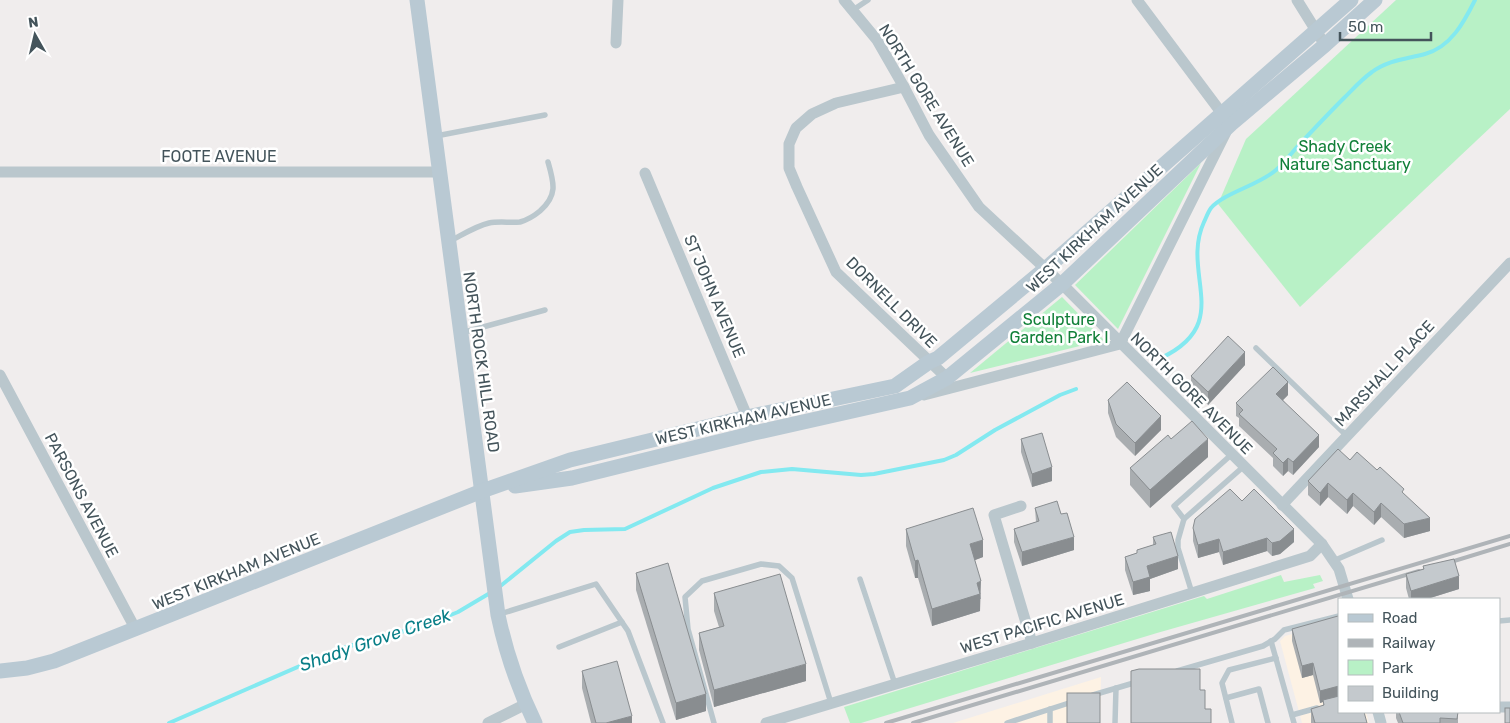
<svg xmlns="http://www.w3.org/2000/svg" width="1510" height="723" font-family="Rubik,sans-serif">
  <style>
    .commercial { fill: #fdf2e4 }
    .green { fill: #b8f1c6 }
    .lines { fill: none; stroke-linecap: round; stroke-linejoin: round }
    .stream { stroke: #83e9f0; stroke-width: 4 }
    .lane { stroke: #bac7cd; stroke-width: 5.5 }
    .street { stroke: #bac7cd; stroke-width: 11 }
    .secondary { stroke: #b9c9d3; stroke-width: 15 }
    .rail { stroke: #afb4b8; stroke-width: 4 }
    .wall { fill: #a9adb0 }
    .shaded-wall { fill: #898d90 }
    .building { fill: #c4c9cd; stroke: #898d90 }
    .labels { text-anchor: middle; stroke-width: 5; stroke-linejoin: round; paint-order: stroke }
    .street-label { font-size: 16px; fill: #44545b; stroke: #fff }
    .park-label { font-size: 16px; fill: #128039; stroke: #fff }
    .water-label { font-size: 18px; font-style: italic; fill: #087e87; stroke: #fff }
  </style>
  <rect width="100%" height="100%" fill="#f0eded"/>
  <g class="commercial">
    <polygon points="1339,622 1339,712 1366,712 1369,723 1302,723 1280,641 1285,636"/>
    <polygon points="1101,677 1100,723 953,723"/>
  </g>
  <g class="green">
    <polygon points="1396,0 1510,0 1510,109 1300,307 1218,204 1246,139"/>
    <polygon points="1201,163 1118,329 1075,285"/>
    <polygon points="1062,297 1104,340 970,373"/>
    <polygon points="1281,575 1284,582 1320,575 1323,581 1313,584 1315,588 1157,633 861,723 850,723 844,707 1204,596 1207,599"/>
  </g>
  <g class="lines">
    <g class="stream">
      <path d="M1161,358C1235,323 1180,274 1204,222C1206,218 1208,212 1211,208C1224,193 1259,185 1276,170C1284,163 1290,155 1297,147C1312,131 1328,114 1344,98C1353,89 1362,79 1372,72C1388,60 1406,59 1425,54C1451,47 1464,22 1475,0"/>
      <polyline points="498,588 556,541 570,532 584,530 625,529 713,488 761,472 792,469 861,475 874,474 944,460 956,455 995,430 1060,395 1076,389"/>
      <polyline points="169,723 339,649 426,625 458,612 490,593"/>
    </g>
    <g class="lane">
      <polyline points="853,10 868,0"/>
      <polyline points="436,136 545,115"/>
      <path d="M450,241C462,235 476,226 489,223C499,221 510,223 520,222C527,220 534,216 540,211C558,195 554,183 548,162"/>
      <polyline points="461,333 545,310"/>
      <polyline points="1256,348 1347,436"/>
      <polyline points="1231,455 1174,506 1184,519 1243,467"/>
      <polyline points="1184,519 1178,540 1178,548 1192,593"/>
      <polyline points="1333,561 1382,540"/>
      <polyline points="860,579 895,684"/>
      <polyline points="500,614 596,584 628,631 663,723"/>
      <polyline points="1499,621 1510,620"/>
      <polyline points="1271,641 1294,723"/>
      <polyline points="559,647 622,622"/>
      <polyline points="1177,671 1263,646 1275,639 1284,630 1339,616"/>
      <polyline points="1093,695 1137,682"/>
      <polyline points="1226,698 1259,689 1268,723"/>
      <polyline points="1050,709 1050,723"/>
      <polyline points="1292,715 1317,708"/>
      <polyline points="714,723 688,629 685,597 702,581 761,564 779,566 792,578 831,703"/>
      <polyline points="1007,723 1072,702"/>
      <polyline points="1115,723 1116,688"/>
      <polyline points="1232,723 1222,683 1229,670 1276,658"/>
    </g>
    <g class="street">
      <polyline points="844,0 877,40 904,87 929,135 979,207 1062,284 1322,544 1339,569 1348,599"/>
      <polyline points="1137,0 1226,119"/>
      <polyline points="1297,0 1325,45"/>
      <polyline points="616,43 618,0"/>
      <polyline points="904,87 836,103 812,114 796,128 789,144 789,168 797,187 836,272 947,378"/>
      <polyline points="0,172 438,172"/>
      <polyline points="645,173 754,433"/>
      <polyline points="0,375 136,630"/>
      <polyline points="924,395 1120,344 1226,132"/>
      <polyline points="1282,505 1510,263"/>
      <polyline points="1021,506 994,515 1032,643"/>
      <polyline points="1499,707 1510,707"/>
      <polyline points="1378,712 1381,723"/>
      <polyline points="488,723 526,704"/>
      <polyline points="766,723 1032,643 1310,556 1322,544"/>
    </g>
    <g class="secondary">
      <path d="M417,0L498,615C506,653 518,688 535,723"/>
      <polyline points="515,486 572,478 754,433 910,398 947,378 1062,284 1231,124 1325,45 1375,0"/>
      <polyline points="0,671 27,668 54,661 482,491 570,460 747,417 895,386 929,362 938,358 1051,264 1351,0"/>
    </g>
    <g class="rail">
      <polyline points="1441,565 1510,544"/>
      <polyline points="886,723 1510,536"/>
      <polyline points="913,723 1419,571"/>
    </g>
  </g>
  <g class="wall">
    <polygon points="1245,365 1208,405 1191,389 1191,376"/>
    <polygon points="1288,395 1283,400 1319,447 1293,475 1288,471 1283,476 1273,466 1273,458 1239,426 1239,418 1236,416 1236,403"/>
    <polygon points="1108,400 1161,430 1135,456 1116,437 1108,413"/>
    <polygon points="1021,439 1052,481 1032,487 1021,452"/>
    <polygon points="1171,439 1208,457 1150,508 1130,485 1130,468"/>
    <polygon points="1350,460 1377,470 1404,494 1430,531 1404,538 1381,517 1374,525 1353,506 1347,514 1328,497 1320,506 1308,495 1308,481"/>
    <polygon points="1242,501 1294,542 1280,554 1272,556 1267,551 1223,565 1219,552 1198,558 1193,541 1193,528"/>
    <polygon points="1035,508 1074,550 1022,566 1014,542 1014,529 1036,522"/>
    <polygon points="906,529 983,557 975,560 981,599 980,599 980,611 932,626 918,578 915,578 906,546"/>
    <polygon points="1153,537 1178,569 1150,579 1150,591 1133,595 1125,570 1125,557 1137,553 1137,550 1153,545"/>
    <polygon points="1423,566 1459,589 1427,599 1409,599 1406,588 1406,574 1423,569"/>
    <polygon points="636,573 706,711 676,720 636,590"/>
    <polygon points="714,593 806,681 714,707 699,650 699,633 719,627 714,611"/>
    <polygon points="1339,619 1339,712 1367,723 1311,723 1311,709 1323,706 1323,702 1320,703 1313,675 1302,678 1292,641 1292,629"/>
    <polygon points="582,671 632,723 591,723 582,688"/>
    <polygon points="1396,712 1458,712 1458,723 1398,723 1396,718"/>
  </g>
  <g class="shaded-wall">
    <polygon points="1245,352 1245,365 1208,405 1208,392"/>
    <polygon points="1288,382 1288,395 1276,407 1276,394"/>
    <polygon points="1161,416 1161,430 1135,456 1135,443"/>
    <polygon points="1319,435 1319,447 1293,475 1293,462"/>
    <polygon points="1208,439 1208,457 1150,508 1150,490"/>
    <polygon points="1288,458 1288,471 1283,476 1283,463"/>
    <polygon points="1052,467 1052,481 1032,487 1032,474"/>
    <polygon points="1328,483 1328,497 1320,506 1320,493"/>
    <polygon points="1353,493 1353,506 1347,514 1347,500"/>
    <polygon points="1381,503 1381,517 1374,525 1374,512"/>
    <polygon points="1430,518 1430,531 1404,538 1404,524"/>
    <polygon points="1294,529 1294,542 1280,554 1272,556 1272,543"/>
    <polygon points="1074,537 1074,550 1022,566 1022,552"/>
    <polygon points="1267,538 1267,551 1223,565 1223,552"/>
    <polygon points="1219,539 1219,552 1198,558 1198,545"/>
    <polygon points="983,540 983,557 970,562 970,544"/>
    <polygon points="1178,556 1178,569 1150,579 1150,591 1133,595 1133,582 1147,566"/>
    <polygon points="918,560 918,578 915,578 915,561"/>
    <polygon points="1459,576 1459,589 1427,599 1411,599 1411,591"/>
    <polygon points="981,581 980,611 932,626 932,609 977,583"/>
    <polygon points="1313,663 1313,675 1302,678 1302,666"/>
    <polygon points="806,664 806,681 714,707 714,690"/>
    <polygon points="1338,686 1338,698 1323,700 1323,702 1320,703 1320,691"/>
    <polygon points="706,694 706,711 676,720 676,703"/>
    <polygon points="632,716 632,723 606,723"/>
  </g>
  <g class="building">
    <polygon points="1228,336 1245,352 1208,392 1191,376"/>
    <polygon points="1273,367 1288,382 1276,394 1319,435 1293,462 1288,458 1283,463 1273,453 1277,449 1239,414 1243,410 1236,403"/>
    <polygon points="1127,382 1161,416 1135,443 1116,424 1108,400"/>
    <polygon points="1192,421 1208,439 1150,490 1130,468 1168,435 1171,439"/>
    <polygon points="1042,433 1052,467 1032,474 1021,439"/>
    <polygon points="1338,449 1350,460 1357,452 1377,470 1380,467 1404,489 1402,492 1430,518 1404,524 1381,503 1374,512 1353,493 1347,500 1328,483 1320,493 1308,481"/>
    <polygon points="1230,489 1242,501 1254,489 1294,529 1280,541 1272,543 1267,538 1223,552 1219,539 1198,545 1193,528 1195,519"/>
    <polygon points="1057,501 1061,514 1067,513 1074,537 1022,552 1014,529 1039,521 1035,508"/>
    <polygon points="973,508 983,540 970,544 981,581 977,583 980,594 932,609 918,560 915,561 906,529"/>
    <polygon points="1171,532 1178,556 1147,566 1150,577 1133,582 1125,557 1137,553 1137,550 1156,544 1153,537"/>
    <polygon points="1454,559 1459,576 1411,591 1406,574 1424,569 1423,566"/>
    <polygon points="668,563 706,694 676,703 636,573"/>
    <polygon points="780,574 806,664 714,690 699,633 724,626 714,593"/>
    <polygon points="1338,616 1339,619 1339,686 1320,691 1313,663 1302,666 1292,629"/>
    <polygon points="617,661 632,716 606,723 596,723 582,671"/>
    <polygon points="1139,669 1200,669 1200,690 1205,690 1205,709 1211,709 1211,723 1131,723 1131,671"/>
    <rect x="1067" y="693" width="33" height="30"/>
    <polygon points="1339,696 1339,712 1364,712 1367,723 1315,723 1311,709 1324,705 1323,700"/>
    <rect x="1505" y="708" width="5" height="15"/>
    <polygon points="1399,712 1458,712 1457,719 1440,718 1440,723 1403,723"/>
  </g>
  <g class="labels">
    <g class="street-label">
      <text transform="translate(927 95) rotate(58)" y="6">NORTH GORE AVENUE</text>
      <text x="219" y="162">FOOTE AVENUE</text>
      <text transform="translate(1094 228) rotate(-43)" y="6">WEST KIRKHAM AVENUE</text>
      <text transform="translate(715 296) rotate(67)" y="6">ST JOHN AVENUE</text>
      <text transform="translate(892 302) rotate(45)" y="6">DORNELL DRIVE</text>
      <text transform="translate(482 362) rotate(82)" y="6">NORTH ROCK HILL ROAD</text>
      <text transform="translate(1384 373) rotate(-47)" y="6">MARSHALL PLACE</text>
      <text transform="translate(1192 393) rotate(45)" y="6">NORTH GORE AVENUE</text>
      <text transform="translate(743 419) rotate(-13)" y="6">WEST KIRKHAM AVENUE</text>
      <text transform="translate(82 495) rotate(62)" y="6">PARSONS AVENUE</text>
      <text transform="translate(236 571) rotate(-22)" y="6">WEST KIRKHAM AVENUE</text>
      <text transform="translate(1042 623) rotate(-17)" y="6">WEST PACIFIC AVENUE</text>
    </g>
    <g class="park-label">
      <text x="1345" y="152">Shady Creek<tspan x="1345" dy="18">Nature Sanctuary</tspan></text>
      <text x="1059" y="325">Sculpture<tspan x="1059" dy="18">Garden Park I</tspan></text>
    </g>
    <g class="water-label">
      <text transform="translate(375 640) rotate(-19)" y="6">Shady Grove Creek</text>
    </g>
  </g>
  <rect x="1338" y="598" width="162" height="115" fill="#ffffff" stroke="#b4bbbd"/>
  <rect x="1348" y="614" width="25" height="8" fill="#b9c9d3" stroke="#b4bbbd"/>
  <text x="1382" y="623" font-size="15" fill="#44545b">Road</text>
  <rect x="1348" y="639" width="25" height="8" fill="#afb4b8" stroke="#b4bbbd"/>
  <text x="1382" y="648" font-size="15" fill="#44545b">Railway</text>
  <rect x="1348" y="660" width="25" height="15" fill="#b8f1c6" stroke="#b4bbbd"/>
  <text x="1382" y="673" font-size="15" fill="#44545b">Park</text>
  <rect x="1348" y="686" width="25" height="15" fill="#c4c9cd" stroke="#b4bbbd"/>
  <text x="1382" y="698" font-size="15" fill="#44545b">Building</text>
  <g transform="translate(35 35) rotate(352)" stroke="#ffffff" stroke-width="4" paint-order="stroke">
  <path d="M0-4L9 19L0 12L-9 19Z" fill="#44545b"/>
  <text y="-8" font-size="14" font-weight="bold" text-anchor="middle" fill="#44545b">N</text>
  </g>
  <path d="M1340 32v8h91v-8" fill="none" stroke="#44545b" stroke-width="2.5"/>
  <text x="1348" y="32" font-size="15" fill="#44545b" stroke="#ffffff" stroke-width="4" paint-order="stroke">50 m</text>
</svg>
